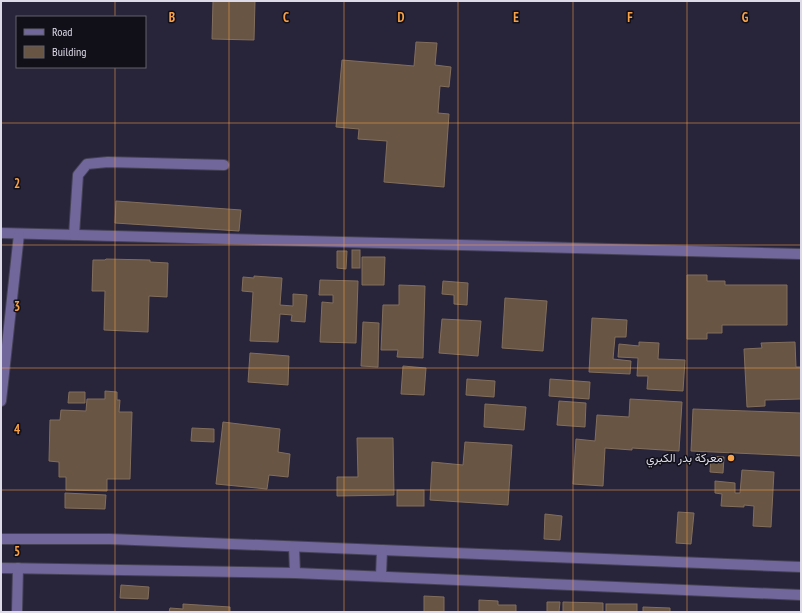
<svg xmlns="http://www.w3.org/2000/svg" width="802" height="613" font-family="'PT Sans Narrow',Vazirmatn,sans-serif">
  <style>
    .building { fill: #685543; stroke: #826e5c }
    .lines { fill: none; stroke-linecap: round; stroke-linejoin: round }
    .minor-casing { stroke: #454155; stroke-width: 12 }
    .minor { stroke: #71679b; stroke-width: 10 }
    .grid { fill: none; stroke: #f7a148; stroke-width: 1; stroke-opacity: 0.55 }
    .poi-dot { fill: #f7a148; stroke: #110f18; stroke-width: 1.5 }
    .labels { text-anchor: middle; stroke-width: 3; stroke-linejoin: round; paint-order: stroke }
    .poi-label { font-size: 12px; fill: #dddbe8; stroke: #110f18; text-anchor: end }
    .grid-label { font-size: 13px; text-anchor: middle; font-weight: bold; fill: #f7a148; stroke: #110f18; stroke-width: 3; stroke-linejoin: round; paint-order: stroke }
  </style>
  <rect width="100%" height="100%" fill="#282439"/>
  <g class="building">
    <polygon points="213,1 255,1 254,40 212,39"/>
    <polygon points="416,42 437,43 435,65 451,67 449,87 440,86 438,113 449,114 444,187 384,182 387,141 358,139 359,129 336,127 342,60 414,66"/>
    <polygon points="116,201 241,210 239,231 115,223"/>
    <rect x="352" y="250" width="8" height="18"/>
    <polygon points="337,251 347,251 346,269 337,268"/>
    <polygon points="362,257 385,257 384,285 362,285"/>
    <polygon points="106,259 150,260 150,262 168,263 167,297 149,296 148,332 104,330 105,291 92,291 93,260 105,260"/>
    <polygon points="687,275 707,275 707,281 725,281 725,285 787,285 787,325 722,325 722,333 707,333 707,339 687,339"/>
    <polygon points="254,276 282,278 280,305 293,306 293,294 307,295 305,322 291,321 292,315 280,314 278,342 250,341 253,292 242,291 243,277 254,278"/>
    <polygon points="320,280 358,281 356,343 320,342 322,302 333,303 333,295 319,295"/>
    <polygon points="443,281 468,283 467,305 454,304 454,295 442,294"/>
    <polygon points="399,285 425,286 423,358 397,357 398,350 381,350 383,305 399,305"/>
    <polygon points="505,298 547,301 543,351 502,348"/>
    <polygon points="592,318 627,320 626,337 615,337 613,359 631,361 630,374 589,372"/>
    <polygon points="442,319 481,321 478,356 439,353"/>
    <polygon points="363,322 379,323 378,367 361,366"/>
    <polygon points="639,342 659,343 658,359 685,360 683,391 647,389 648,376 637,376 638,358 618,357 619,344 639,346"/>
    <polygon points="795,342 796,367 801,367 801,399 765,400 765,406 747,407 744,349 762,348 761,343"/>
    <polygon points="250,353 289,356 288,385 248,382"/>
    <polygon points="403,366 426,368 424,395 401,394"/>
    <polygon points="467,379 495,381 494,397 466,395"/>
    <polygon points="550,379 590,382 589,399 549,396"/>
    <polygon points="105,391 117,392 117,400 120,400 119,412 132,412 130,479 107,479 107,491 66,490 66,477 59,477 59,462 49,461 50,420 60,420 61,410 86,411 87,399 105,399"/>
    <polygon points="69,392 85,392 85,403 68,403"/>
    <polygon points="630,399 682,402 679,451 632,448 632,450 605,448 603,486 573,484 576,439 595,441 597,415 629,417"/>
    <polygon points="559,401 586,403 585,427 557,425"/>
    <polygon points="485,404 526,407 524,430 484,427"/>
    <polygon points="693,409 801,413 801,456 691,451"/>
    <polygon points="223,422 280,429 278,452 290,454 288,477 269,475 267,489 216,484"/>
    <polygon points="192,428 214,429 214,442 191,441"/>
    <polygon points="357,438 393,438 394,495 337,496 337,477 358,477"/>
    <polygon points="465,442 512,445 508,505 430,500 432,462 463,465"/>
    <polygon points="711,456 724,457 723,473 710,472"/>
    <polygon points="742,470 774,472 771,527 753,526 754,506 744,505 744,507 721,506 722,494 715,493 715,481 735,483 735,493 740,493"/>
    <rect x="397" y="490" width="27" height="16"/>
    <polygon points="65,493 106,495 105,509 65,508"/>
    <polygon points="678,512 694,513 691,544 676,543"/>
    <polygon points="545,514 562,516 560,540 544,539"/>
    <polygon points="121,585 149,587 148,599 120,598"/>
    <polygon points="424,596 444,597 444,612 424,612"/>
    <polygon points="479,600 498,601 498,605 516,605 516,612 479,612"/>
    <polygon points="547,602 560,602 559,612 547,612"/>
    <polygon points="563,602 603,603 603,612 563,612"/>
    <polygon points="183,604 230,607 230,612 234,612 169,612 170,608 183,609"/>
    <rect x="606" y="604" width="31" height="8"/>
    <polygon points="643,607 670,608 670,612 643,612"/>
  </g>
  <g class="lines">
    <defs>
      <g id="minor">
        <polyline points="1,233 801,254"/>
        <polyline points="74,235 78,175 87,164 108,162 224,165"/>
        <polyline points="1,401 19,234"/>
        <polyline points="1,539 110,539 801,567"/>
        <polyline points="294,547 295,573"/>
        <polyline points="1,568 295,573 801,595"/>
        <polyline points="381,576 382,550"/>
        <polyline points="17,612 18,568"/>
      </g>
    </defs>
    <use href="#minor" class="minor-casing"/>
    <use href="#minor" class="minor"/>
  </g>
  <path class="grid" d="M115,1V17M229,1V612M344,1V612M458,1V612M573,1V612M687,1V612M115,67V612M1,123H801M1,245H801M1,368H801M1,490H801"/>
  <circle class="poi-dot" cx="731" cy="458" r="4"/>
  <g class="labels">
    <g class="poi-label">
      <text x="723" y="462">معركة بدر الكبري</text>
    </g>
  </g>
  <g class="grid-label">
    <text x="172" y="22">B</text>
    <text x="286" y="22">C</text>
    <text x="401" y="22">D</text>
    <text x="516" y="22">E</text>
    <text x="630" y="22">F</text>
    <text x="745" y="22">G</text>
    <text x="17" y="188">2</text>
    <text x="17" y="311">3</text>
    <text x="17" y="434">4</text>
    <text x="17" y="556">5</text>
  </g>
  <rect width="802" height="613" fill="none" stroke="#dddbe8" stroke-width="4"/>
  <rect x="16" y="16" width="130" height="52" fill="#110f18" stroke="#63616b"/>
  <rect x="24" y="29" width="20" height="6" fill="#71679b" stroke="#63616b"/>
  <text x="52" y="36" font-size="12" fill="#dddbe8">Road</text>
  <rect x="24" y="46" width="20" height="12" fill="#685543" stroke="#63616b"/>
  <text x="52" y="56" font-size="12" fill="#dddbe8">Building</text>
</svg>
